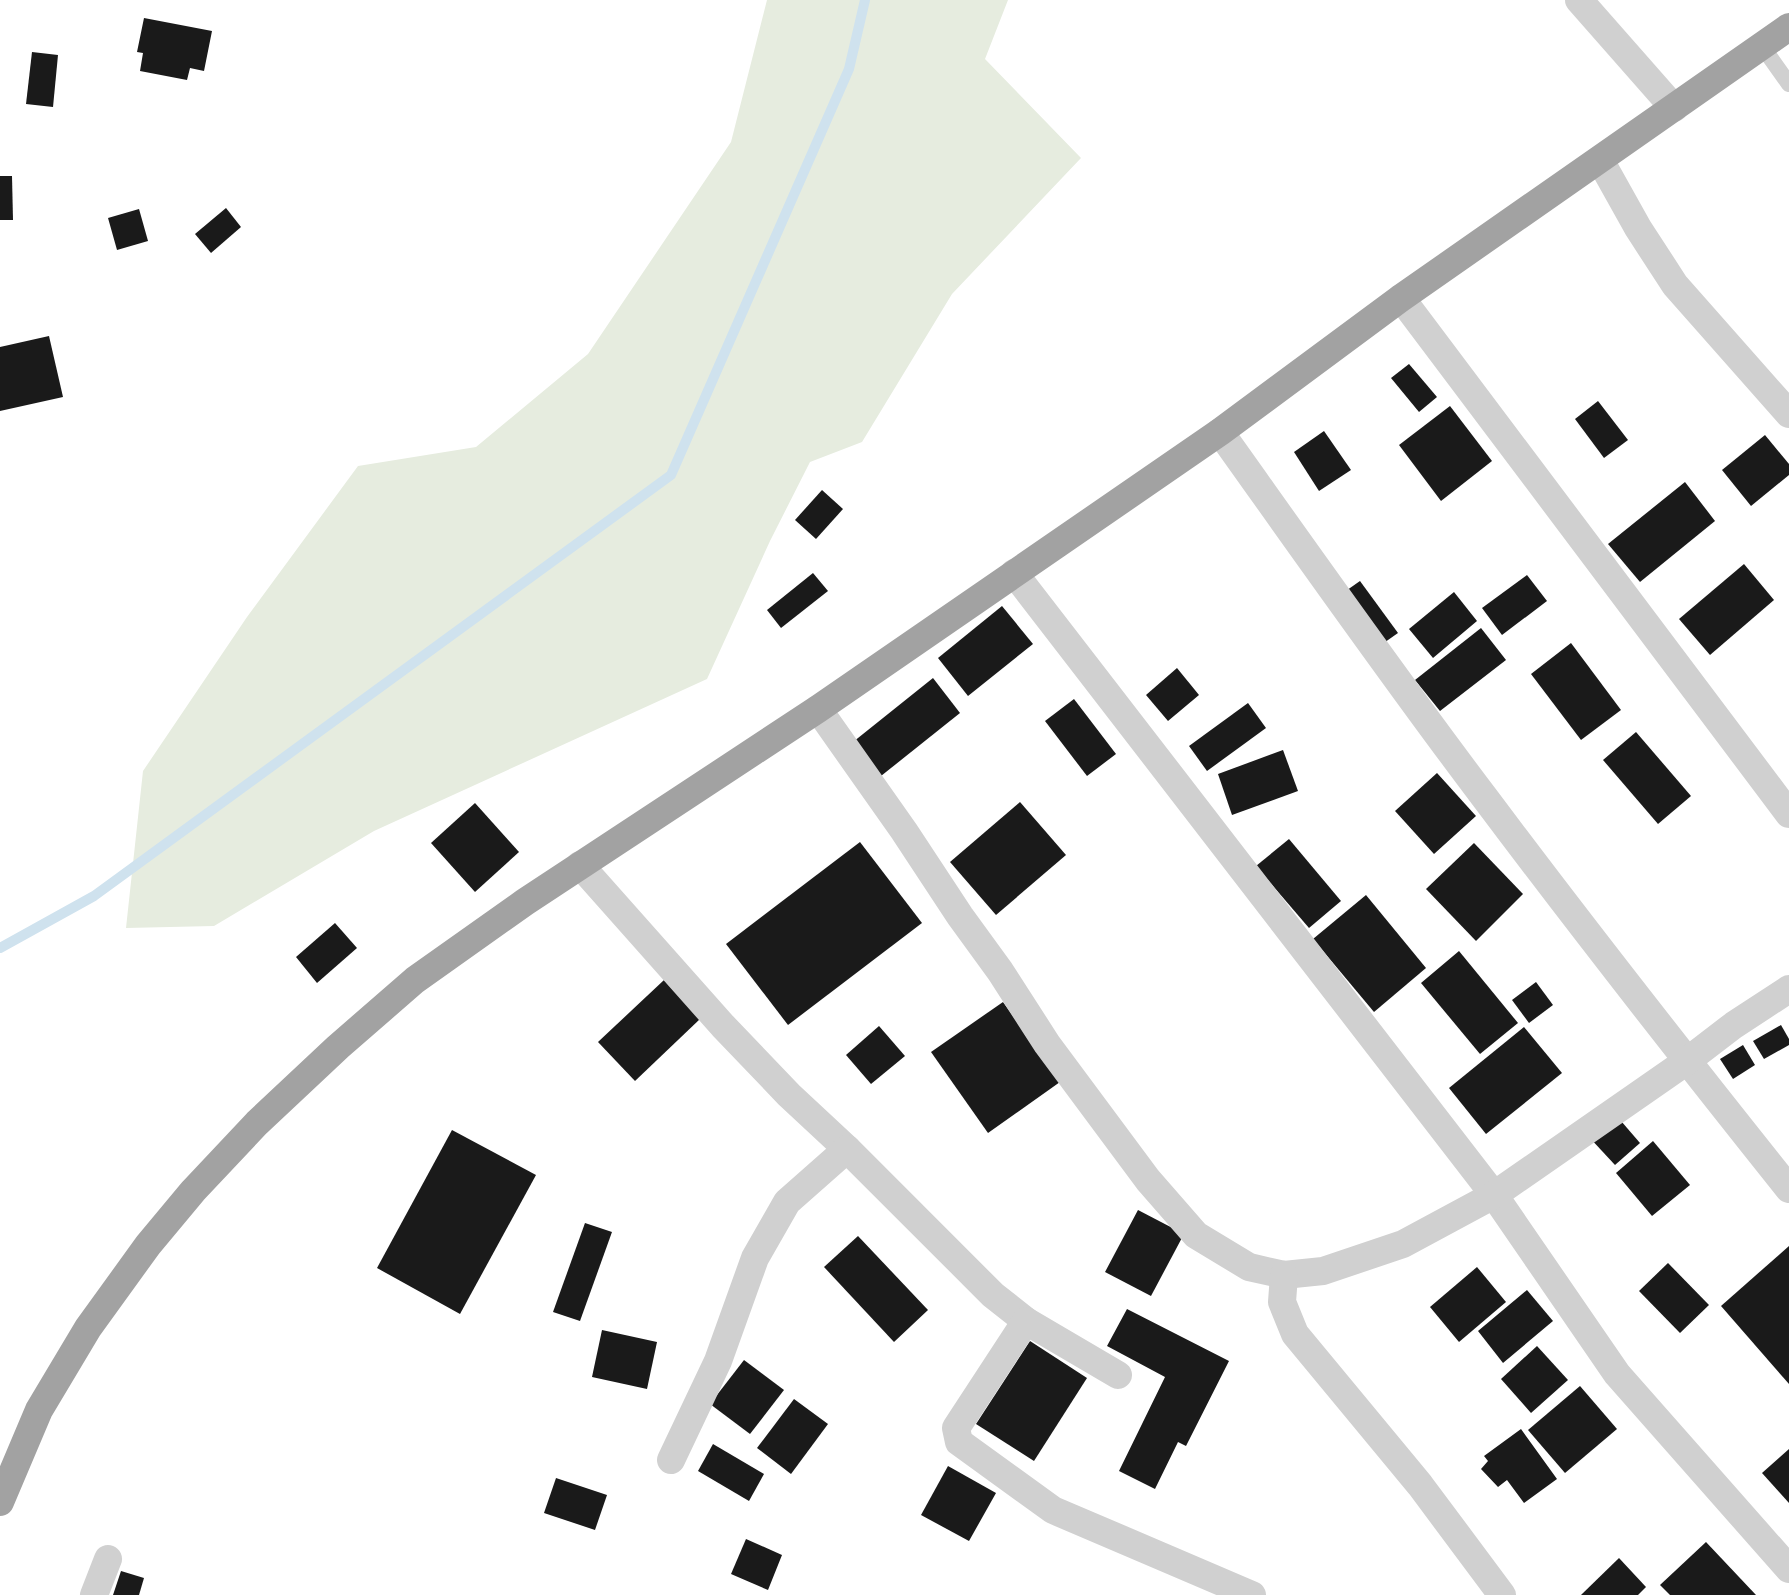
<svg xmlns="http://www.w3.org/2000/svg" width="1789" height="1595" font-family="Inter,sans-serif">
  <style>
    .green { fill: #e6ecdf }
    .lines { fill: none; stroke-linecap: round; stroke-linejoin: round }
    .stream { stroke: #cfe2ee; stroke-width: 10 }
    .building { fill: #1a1a1a }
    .service { stroke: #d0d0d0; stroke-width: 16 }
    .minor { stroke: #d0d0d0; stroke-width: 28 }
    .trunk { stroke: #a2a2a2; stroke-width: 28 }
  </style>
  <rect width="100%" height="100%" fill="#fff"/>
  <polygon class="green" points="767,0 1008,0 985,59 1081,158 952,294 862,442 810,462 770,541 707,679 374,831 214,926 126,928 143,771 247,617 358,466 476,447 588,354 731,142"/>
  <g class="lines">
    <polyline class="stream" points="0,948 94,896 671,475 849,69 865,0"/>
  </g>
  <g class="building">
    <polygon points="144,18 212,31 204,71 190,68 187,80 140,71 143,53 137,52"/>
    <polygon points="32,52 58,55 53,107 26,104"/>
    <polygon points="0,176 12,176 13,220 0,220"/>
    <polygon points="226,208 241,227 211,253 195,234"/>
    <polygon points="139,209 148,241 117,250 108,218"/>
    <polygon points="49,336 63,397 0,411 0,347"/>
    <polygon points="1409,364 1437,397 1419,412 1391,378"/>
    <polygon points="1598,401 1628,440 1604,458 1575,419"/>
    <polygon points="1450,406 1492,461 1441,501 1399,445"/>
    <polygon points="1324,431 1351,470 1319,491 1294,452"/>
    <polygon points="1765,435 1789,464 1789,475 1751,506 1722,470"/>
    <polygon points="1685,482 1715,521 1640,582 1608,544"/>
    <polygon points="822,490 843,509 816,539 795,520"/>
    <polygon points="1744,564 1774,600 1710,655 1679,619"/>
    <polygon points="813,573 828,591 781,628 767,610"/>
    <polygon points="1527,575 1547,601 1502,635 1482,608"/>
    <polygon points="1360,581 1398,633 1378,647 1340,595"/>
    <polygon points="1454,592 1477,621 1433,658 1409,629"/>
    <polygon points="1002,606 1033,644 968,696 938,658"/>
    <polygon points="1481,628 1506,660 1440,711 1415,680"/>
    <polygon points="1571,643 1621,710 1581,740 1531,674"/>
    <polygon points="1177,668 1199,695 1168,721 1146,695"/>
    <polygon points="933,678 960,713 881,776 853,742"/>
    <polygon points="1074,699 1116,754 1087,776 1045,721"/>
    <polygon points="1248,703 1266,728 1207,771 1189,746"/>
    <polygon points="1636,732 1691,796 1658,824 1603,760"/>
    <polygon points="1283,750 1298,791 1232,815 1218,774"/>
    <polygon points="1437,773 1476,816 1434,854 1395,811"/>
    <polygon points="1020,802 1066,855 996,915 950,862"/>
    <polygon points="475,803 519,852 475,892 431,843"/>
    <polygon points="1289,839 1341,901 1309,928 1256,866"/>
    <polygon points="860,842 922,923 788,1025 726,944"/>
    <polygon points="1474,843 1523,894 1476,941 1426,889"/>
    <polygon points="1366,895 1426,968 1374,1012 1313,939"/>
    <polygon points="335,923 357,948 317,983 296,957"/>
    <polygon points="1459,951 1518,1023 1480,1054 1421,983"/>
    <polygon points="664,980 700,1019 635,1081 598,1042"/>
    <polygon points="1536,982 1553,1005 1529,1023 1512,1000"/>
    <polygon points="1003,1002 1060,1082 988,1133 931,1052"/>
    <polygon points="1781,1025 1789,1039 1789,1045 1764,1059 1753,1041"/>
    <polygon points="879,1026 905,1056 871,1084 846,1055"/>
    <polygon points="1524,1027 1562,1073 1486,1134 1449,1088"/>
    <polygon points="1743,1045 1755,1065 1733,1079 1720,1059"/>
    <polygon points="1615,1114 1640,1143 1615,1165 1589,1137"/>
    <polygon points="452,1130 536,1175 460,1314 377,1268"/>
    <polygon points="1653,1141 1690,1185 1652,1216 1616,1173"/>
    <polygon points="1138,1210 1184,1234 1151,1296 1105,1272"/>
    <polygon points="585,1223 612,1232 580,1321 553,1312"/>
    <polygon points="858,1236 928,1310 894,1342 824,1267"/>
    <polygon points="1789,1246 1789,1384 1721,1306"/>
    <polygon points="1668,1263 1709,1305 1680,1333 1639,1291"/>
    <polygon points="1477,1267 1506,1302 1459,1342 1430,1307"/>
    <polygon points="1527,1290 1553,1321 1503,1363 1478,1331"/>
    <polygon points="1127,1309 1229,1361 1186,1446 1178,1442 1155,1489 1119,1471 1165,1377 1107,1346"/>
    <polygon points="602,1330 657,1342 647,1389 592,1377"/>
    <polygon points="1030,1341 1087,1378 1034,1461 976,1424"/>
    <polygon points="1537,1346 1568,1380 1531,1413 1501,1379"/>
    <polygon points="744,1360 784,1390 750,1434 710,1404"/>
    <polygon points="1580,1386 1617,1429 1565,1473 1528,1430"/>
    <polygon points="794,1399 828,1424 791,1474 757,1448"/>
    <polygon points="1521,1429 1557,1479 1524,1503 1507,1480 1498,1487 1481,1469 1488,1461 1484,1456"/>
    <polygon points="713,1444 764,1474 749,1501 698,1471"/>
    <polygon points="1789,1449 1789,1503 1762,1473"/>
    <polygon points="948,1466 996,1493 969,1541 921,1515"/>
    <polygon points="556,1478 607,1495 595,1530 544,1513"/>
    <polygon points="746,1539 782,1555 768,1590 731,1574"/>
    <polygon points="1706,1542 1756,1595 1670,1595 1660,1585"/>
    <polygon points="1619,1558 1646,1587 1638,1595 1581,1595"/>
    <polygon points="121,1571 144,1578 139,1595 113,1595"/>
  </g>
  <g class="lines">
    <polyline class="service" points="1762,46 1789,84"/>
    <g class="minor">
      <polyline points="1579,0 1674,108"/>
      <polyline points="1600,160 1638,228 1675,285 1789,414"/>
      <polyline points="1401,298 1789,814"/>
      <path d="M1220,432C1307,554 1394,678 1485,798C1584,930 1686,1060 1789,1189"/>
      <polyline points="1014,573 1494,1195 1617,1374 1789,1569"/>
      <polyline points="818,709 904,831 960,916 1000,971 1047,1044 1148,1180 1196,1235 1249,1267 1284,1275 1323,1271 1403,1244 1494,1195 1687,1061 1734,1025 1789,989"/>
      <polyline points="580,865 723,1026 789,1095 847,1149 993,1295 1026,1321 1118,1375"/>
      <polyline points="1284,1275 1282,1302 1295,1334 1420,1485 1502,1595"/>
      <polyline points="1026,1321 956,1428 959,1442 1053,1510 1252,1595"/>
      <polyline points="671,1460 718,1361 755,1258 787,1202 847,1149"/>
      <polyline points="94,1595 108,1559"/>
    </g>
    <polyline class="trunk" points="0,1502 39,1410 88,1328 148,1245 193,1191 257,1123 338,1047 415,980 525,902 818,709 1220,432 1401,298 1789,27"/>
  </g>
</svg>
